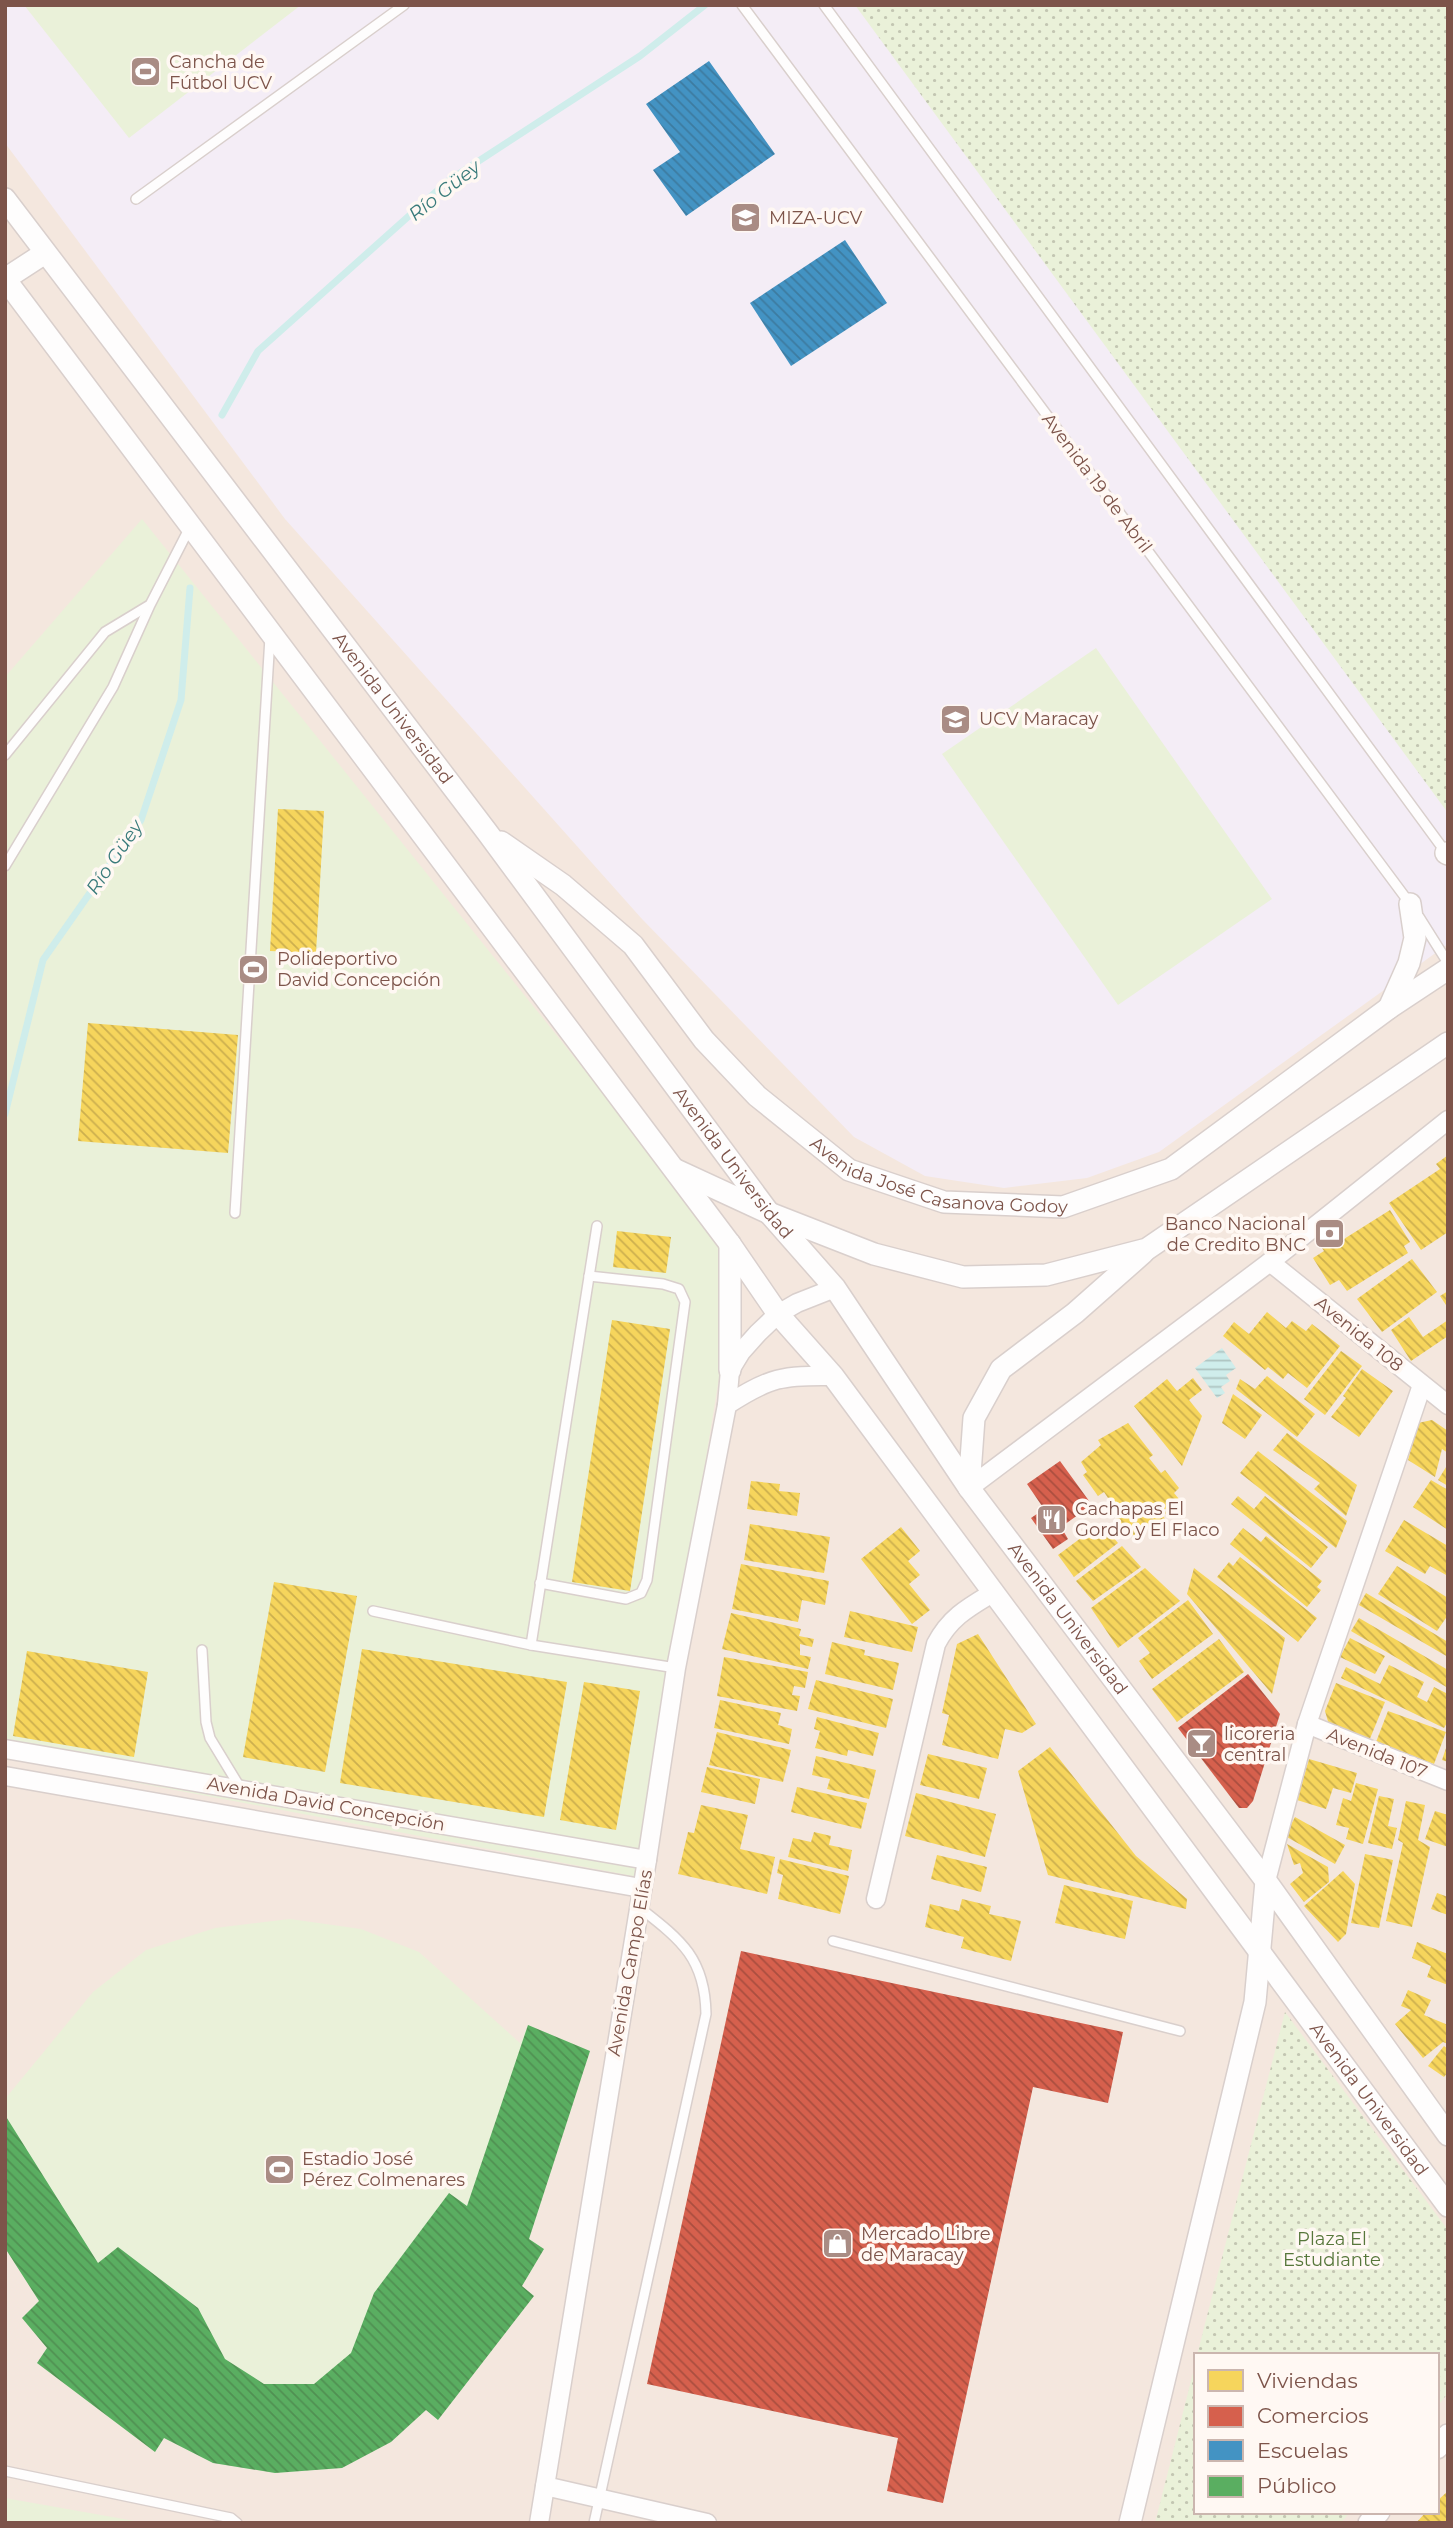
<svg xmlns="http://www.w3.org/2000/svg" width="1453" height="2528" font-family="Montserrat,sans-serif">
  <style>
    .residential { fill: #f4e7de; fill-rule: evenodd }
    .education { fill: #f4edf6 }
    .park { fill: url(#park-dots) }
    .garden { fill: #eaf1d9 }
    .water { fill: url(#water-rules) }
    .homes { fill: url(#homes-back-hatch) }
    .shops { fill: url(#shops-back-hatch) }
    .schools { fill: url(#schools-back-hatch) }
    .public { fill: url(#public-back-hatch) }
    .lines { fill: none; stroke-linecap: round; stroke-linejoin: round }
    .stream { stroke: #cfedeb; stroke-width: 7 }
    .service-casing { stroke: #d9cfcc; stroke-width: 12 }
    .minor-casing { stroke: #d9cfcc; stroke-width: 21 }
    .tertiary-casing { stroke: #d9cfcc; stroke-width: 24 }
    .service { stroke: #fefdfd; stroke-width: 9 }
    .minor { stroke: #fefdfd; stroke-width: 18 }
    .tertiary { stroke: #fefdfd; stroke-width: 21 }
    .labels { text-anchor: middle; stroke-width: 7; stroke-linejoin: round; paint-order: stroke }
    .poi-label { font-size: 18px; fill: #7d544a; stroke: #fff8f3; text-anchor: start }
    .street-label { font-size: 18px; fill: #7d544a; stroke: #fff8f3 }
    .park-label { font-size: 18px; fill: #57773b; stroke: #fff8f3 }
    .water-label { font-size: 19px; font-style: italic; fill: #397b7b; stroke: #fff8f3 }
  </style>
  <defs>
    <pattern id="park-dots" width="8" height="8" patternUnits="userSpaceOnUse" patternTransform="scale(1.75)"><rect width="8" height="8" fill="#eaf1d9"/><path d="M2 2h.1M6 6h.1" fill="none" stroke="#c3c6b2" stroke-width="1.8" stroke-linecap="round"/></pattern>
    <pattern id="water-rules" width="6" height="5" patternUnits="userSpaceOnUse" patternTransform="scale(1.75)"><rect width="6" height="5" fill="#cfedeb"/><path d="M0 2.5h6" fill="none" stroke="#adc3c0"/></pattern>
    <pattern id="homes-back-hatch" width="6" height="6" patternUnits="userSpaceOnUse" patternTransform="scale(1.75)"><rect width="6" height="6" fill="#f6d55c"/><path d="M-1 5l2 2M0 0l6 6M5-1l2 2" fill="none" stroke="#ccaf4e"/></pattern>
    <pattern id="shops-back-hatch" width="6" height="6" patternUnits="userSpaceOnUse" patternTransform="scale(1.75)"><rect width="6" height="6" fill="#d6604d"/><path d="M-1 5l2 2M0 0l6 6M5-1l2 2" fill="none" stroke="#aa4e3f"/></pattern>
    <pattern id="schools-back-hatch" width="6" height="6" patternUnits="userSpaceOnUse" patternTransform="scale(1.75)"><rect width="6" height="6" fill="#4393c3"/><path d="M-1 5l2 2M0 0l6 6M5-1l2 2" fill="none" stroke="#3d7ba0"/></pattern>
    <pattern id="public-back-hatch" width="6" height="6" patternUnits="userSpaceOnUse" patternTransform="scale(1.75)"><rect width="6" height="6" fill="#5aae61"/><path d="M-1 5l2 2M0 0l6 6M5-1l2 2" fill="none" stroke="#509052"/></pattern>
  </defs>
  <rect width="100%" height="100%" fill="#faf4ef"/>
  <path class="residential" d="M5,5H1448V2523H5ZM1196,2355H1437V2512H1196Z"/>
  <polygon class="education" points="5,5 1448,5 1448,944 1159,1152 1087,1178 1004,1188 925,1176 854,1137 642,919 285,519 5,143"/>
  <g class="park">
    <polygon points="855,5 1448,5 1448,813"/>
    <polygon points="1285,2012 1448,2230 1448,2393 1437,2407 1437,2355 1197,2355"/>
    <polygon points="1196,2361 1196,2512 1350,2512 1341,2523 1155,2523"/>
  </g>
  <g class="garden">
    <polygon points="24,5 301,5 129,138"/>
    <polygon points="142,519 738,1261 638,1877 5,1758 5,677"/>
    <polygon points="1096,648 1272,899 1118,1005 942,754"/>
    <polygon points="290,1919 361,1929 419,1952 520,2043 528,2025 590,2051 529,2238 544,2249 522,2286 534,2296 438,2420 426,2410 391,2442 342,2468 275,2473 213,2463 164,2438 155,2452 37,2363 47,2348 22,2318 39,2301 5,2248 5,2099 93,1992 146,1950 215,1928"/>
    <polygon points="5,2498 146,2523 5,2523"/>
  </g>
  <polygon class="water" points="1222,1348 1236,1368 1226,1375 1230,1381 1221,1387 1225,1393 1217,1398 1195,1368"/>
  <g class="homes">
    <polygon points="278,809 324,811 316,953 270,951"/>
    <polygon points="88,1023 238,1035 228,1153 78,1141"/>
    <polygon points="1448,1155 1448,1232 1421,1250 1389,1203 1440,1169 1436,1164"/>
    <polygon points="1390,1210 1410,1242 1404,1246 1408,1253 1347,1291 1339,1280 1330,1285 1313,1258 1324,1251 1319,1244 1332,1236 1336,1244"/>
    <polygon points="617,1231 671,1237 666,1273 613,1267"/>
    <polygon points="1412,1259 1437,1292 1382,1332 1357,1299"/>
    <polygon points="1448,1291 1448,1308 1440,1296"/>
    <polygon points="1267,1312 1286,1328 1292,1321 1306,1331 1312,1324 1340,1346 1307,1388 1288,1373 1283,1379 1268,1367 1265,1370 1223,1336 1234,1322 1249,1334"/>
    <polygon points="1409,1317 1423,1337 1448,1320 1448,1336 1411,1361 1391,1330"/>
    <polygon points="612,1320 670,1329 630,1591 572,1582"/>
    <polygon points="1341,1351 1362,1366 1325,1415 1304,1399"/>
    <polygon points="1362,1369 1393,1391 1359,1437 1331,1417 1346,1398 1343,1396"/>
    <polygon points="1267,1376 1315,1414 1297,1437 1236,1389 1240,1379 1255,1389"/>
    <polygon points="1193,1378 1202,1390 1189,1400 1202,1416 1182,1466 1134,1406 1167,1379 1177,1391"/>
    <polygon points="1233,1394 1262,1415 1245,1439 1222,1423"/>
    <polygon points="1432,1420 1448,1431 1448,1453 1442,1449 1435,1477 1408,1460 1418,1423"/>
    <polygon points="1128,1423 1153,1455 1149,1458 1161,1473 1165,1470 1179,1488 1174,1493 1179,1499 1164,1510 1167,1513 1163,1516 1166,1520 1158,1526 1154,1523 1135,1537 1131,1532 1127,1534 1110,1509 1114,1507 1104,1492 1098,1496 1083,1475 1087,1472 1081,1462 1101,1445 1098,1440"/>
    <polygon points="1287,1433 1357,1485 1346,1516 1314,1489 1320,1483 1273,1450"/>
    <polygon points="1258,1451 1347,1521 1336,1548 1240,1473"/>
    <polygon points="1448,1464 1448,1486 1438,1480"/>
    <polygon points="1431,1480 1448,1490 1448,1530 1413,1507"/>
    <polygon points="751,1481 780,1484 779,1491 800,1493 797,1516 747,1509"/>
    <polygon points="1238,1496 1254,1509 1265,1496 1328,1547 1311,1568 1231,1504"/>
    <polygon points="1404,1520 1448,1546 1448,1576 1430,1566 1425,1574 1385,1551"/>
    <polygon points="1101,1523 1118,1543 1074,1577 1058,1555"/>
    <polygon points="750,1524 830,1537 824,1573 744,1560"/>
    <polygon points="901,1527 920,1551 908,1561 920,1575 909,1584 930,1610 912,1624 861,1559"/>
    <polygon points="1243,1528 1261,1542 1266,1536 1322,1581 1317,1587 1321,1590 1307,1607 1230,1544"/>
    <polygon points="1122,1546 1141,1567 1093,1601 1076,1581"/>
    <polygon points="1240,1557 1317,1618 1298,1642 1217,1577 1229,1562 1233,1566"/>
    <polygon points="741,1564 829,1581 825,1605 802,1600 798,1622 732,1609"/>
    <polygon points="1397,1566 1448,1598 1448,1615 1437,1631 1378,1594"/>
    <polygon points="1145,1568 1180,1601 1118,1648 1091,1608"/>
    <polygon points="1194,1568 1285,1638 1272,1694 1187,1594"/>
    <polygon points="274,1582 357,1596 325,1772 243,1757"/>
    <polygon points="1366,1593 1448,1642 1448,1657 1359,1605"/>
    <polygon points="1188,1600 1213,1634 1152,1679 1139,1661 1150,1653 1138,1638"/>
    <polygon points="850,1611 918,1627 912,1652 844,1637"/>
    <polygon points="731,1613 801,1629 799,1636 814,1639 812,1647 800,1644 800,1655 811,1657 808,1669 722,1649"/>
    <polygon points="1359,1618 1448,1670 1448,1688 1351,1631"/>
    <polygon points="978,1634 1036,1724 1022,1733 1005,1729 998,1759 942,1745 949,1715 942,1713 957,1644"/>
    <polygon points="1350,1638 1385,1656 1375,1674 1340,1657"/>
    <polygon points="1219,1639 1244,1672 1177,1722 1152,1689"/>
    <polygon points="832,1642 865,1650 864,1655 899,1663 893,1690 825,1674"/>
    <polygon points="362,1649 567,1682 544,1817 340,1783"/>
    <polygon points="27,1651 148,1672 134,1757 13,1736"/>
    <polygon points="724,1657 808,1672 805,1688 794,1686 792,1695 800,1696 797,1711 717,1696"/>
    <polygon points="1389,1665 1424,1682 1417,1697 1427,1702 1434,1687 1448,1694 1448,1721 1444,1728 1341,1678 1346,1667 1380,1684"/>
    <polygon points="816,1680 893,1699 886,1728 808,1709"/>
    <polygon points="584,1682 640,1691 616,1830 560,1820"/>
    <polygon points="1336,1683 1385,1702 1369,1741 1329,1725 1325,1711"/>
    <polygon points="720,1700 781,1713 778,1725 792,1729 789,1744 714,1728"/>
    <polygon points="1388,1711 1446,1732 1434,1764 1376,1742"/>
    <polygon points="817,1717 879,1733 873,1756 848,1750 847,1756 815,1748 820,1731 814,1729"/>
    <polygon points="717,1732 791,1750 783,1782 709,1765"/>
    <polygon points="1447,1745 1448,1745 1448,1762 1442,1760"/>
    <polygon points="1050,1747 1136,1856 1187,1899 1186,1909 1048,1875 1018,1771"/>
    <polygon points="928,1754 987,1768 979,1799 920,1785"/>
    <polygon points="816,1756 876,1770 869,1799 827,1789 830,1779 812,1775"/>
    <polygon points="1309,1759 1357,1773 1351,1793 1333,1788 1326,1809 1297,1800"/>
    <polygon points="707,1767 760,1779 755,1804 701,1792"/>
    <polygon points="1356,1783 1378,1789 1363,1844 1346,1839 1349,1828 1336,1825 1343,1798 1351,1801"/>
    <polygon points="797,1787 867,1803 861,1829 791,1812"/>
    <polygon points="916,1793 996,1814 985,1857 905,1836"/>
    <polygon points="1379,1796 1394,1799 1388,1826 1397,1828 1392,1849 1368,1843"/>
    <polygon points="1406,1801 1425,1805 1418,1840 1430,1847 1412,1927 1386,1921 1403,1843 1398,1840"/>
    <polygon points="701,1805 748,1815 740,1849 775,1857 767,1894 678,1874 688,1832 694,1833"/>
    <polygon points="1435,1811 1448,1815 1448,1847 1425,1839"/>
    <polygon points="1295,1817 1345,1845 1335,1864 1285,1836"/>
    <polygon points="814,1832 831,1836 829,1845 852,1850 848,1871 788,1857 793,1838 811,1842"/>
    <polygon points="1287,1844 1328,1867 1329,1882 1304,1902 1290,1884 1303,1873 1300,1863 1294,1865"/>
    <polygon points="1365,1854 1393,1860 1379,1928 1351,1923"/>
    <polygon points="937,1855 987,1867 981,1892 931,1879"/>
    <polygon points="780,1859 849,1876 840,1914 778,1899 783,1875 777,1873"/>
    <polygon points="1343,1871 1355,1884 1346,1934 1338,1942 1304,1906"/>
    <polygon points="1064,1885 1133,1901 1125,1939 1055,1923"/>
    <polygon points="1437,1893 1448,1897 1448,1915 1431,1909"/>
    <polygon points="962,1899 991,1906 989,1914 1021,1921 1011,1961 961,1948 964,1937 925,1927 930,1904 959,1911"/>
    <polygon points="1417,1942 1448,1954 1448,1985 1427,1977 1431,1966 1412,1958"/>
    <polygon points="1408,1990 1431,2000 1424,2015 1448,2025 1448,2044 1443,2042 1423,2058 1395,2024 1411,2010 1401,2006"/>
    <polygon points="1444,2046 1448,2049 1448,2072 1444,2077 1428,2066"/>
    <polygon points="1448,2491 1448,2523 1416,2523 1426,2512 1437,2512 1437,2501"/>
  </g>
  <g class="shops">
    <polygon points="1060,1461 1092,1505 1061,1527 1068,1539 1053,1549 1031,1518 1044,1509 1027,1484"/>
    <polygon points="1248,1674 1280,1714 1253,1801 1247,1808 1239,1808 1178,1728"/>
    <polygon points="741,1951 1123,2032 1108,2103 1033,2087 943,2503 887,2491 898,2438 647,2384"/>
  </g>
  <g class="schools">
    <polygon points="709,61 775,154 686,216 653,170 680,152 646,104"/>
    <polygon points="845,240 887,303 791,366 750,303"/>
  </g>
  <polygon class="public" points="528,2025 590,2051 529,2239 544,2249 522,2286 534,2296 438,2420 426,2410 391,2442 342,2468 275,2473 213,2463 164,2438 155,2452 37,2363 47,2348 22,2318 39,2301 5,2248 5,2115 98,2263 118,2247 198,2308 225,2359 264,2384 314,2384 351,2353 374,2293 449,2193 467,2206"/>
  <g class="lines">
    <g class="stream">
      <polyline points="222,415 258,351 448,181 640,56 705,5"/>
      <polyline points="5,1114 43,960 141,820 181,700 190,588"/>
    </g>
    <defs>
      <g id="service">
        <polyline points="742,5 1411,905"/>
        <polyline points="824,5 1447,854"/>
        <polyline points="136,199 404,5"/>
        <polyline points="5,755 105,632 148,606"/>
        <polyline points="5,866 113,687 150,605 190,527"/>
        <polyline points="1419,917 1448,963"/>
        <polyline points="235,1213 270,637"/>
        <polyline points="540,1583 626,1599 641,1593 647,1580 685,1302 679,1289 663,1284 589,1276"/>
        <polyline points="373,1611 531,1645 676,1668"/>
        <polyline points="531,1645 597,1226"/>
        <polyline points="202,1650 206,1722 210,1738 241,1789"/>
        <polyline points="833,1941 1180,2031"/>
        <polyline points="5,2471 231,2518 237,2523"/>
        <path d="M594,2523L706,2014C705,1958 681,1940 640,1908"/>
      </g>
      <g id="minor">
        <polyline points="1270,1262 1448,1405"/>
        <path d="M727,1405C770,1377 783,1375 833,1376"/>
        <polyline points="969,1488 1270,1262 1448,1120"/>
        <polyline points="1307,1724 1448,1781"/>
        <polyline points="5,1749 647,1860"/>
        <polyline points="5,1776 641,1888"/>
        <polyline points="1266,1881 1307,1724 1422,1385"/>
        <path d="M876,1899L936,1644C950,1617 969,1607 994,1592"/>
        <polyline points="545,2486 707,2523"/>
        <polyline points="539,2523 647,1860 676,1668 727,1405 730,1370 741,1352 758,1333 778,1314 797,1303 835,1288"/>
      </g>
      <g id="tertiary">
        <path id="s1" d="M5,199L487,832L769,1213L835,1288L969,1488L1266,1881L1448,2135"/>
        <path id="s2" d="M5,279L730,1244L778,1314L833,1376L1448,2206"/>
        <polyline points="5,279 45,253"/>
        <path id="s3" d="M501,842L563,885L633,945L704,1040L757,1096L849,1170L944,1202L1063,1207L1171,1169L1389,1008L1448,969"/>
        <polyline points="1446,853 1448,854"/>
        <polyline points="1389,1008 1409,963 1415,938 1410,904"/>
        <polyline points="676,1170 769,1213 874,1254 963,1277 1046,1275 1147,1249 1448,1043"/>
        <polyline points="730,1244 730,1370"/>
        <polyline points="969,1488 974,1418 1001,1369 1075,1313 1143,1253"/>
        <polyline points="1437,2448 1448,2435"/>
        <polyline points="1130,2523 1255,2002 1266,1881"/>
        <polyline points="1369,2523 1379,2512"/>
      </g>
    </defs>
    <use href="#service" class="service-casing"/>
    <use href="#minor" class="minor-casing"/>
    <use href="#tertiary" class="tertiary-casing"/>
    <use href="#service" class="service"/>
    <use href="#minor" class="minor"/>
    <use href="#tertiary" class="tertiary"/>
  </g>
  <defs>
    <symbol id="stadium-square" viewBox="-11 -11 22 22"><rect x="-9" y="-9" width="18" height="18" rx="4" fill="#a98c84" stroke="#fff8f3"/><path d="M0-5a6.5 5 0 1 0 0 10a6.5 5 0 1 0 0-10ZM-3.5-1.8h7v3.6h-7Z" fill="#fff"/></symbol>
    <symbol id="university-square" viewBox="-11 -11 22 22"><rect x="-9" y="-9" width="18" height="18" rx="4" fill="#a98c84" stroke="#fff8f3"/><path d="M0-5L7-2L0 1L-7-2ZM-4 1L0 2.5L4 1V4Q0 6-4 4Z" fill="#fff"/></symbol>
    <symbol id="bank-square" viewBox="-11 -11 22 22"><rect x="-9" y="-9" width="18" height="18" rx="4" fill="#a98c84" stroke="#fff8f3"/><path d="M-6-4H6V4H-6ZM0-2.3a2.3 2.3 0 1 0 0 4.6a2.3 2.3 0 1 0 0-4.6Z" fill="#fff"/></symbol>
    <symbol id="restaurant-square" viewBox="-11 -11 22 22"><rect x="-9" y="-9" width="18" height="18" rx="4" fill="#a98c84" stroke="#fff8f3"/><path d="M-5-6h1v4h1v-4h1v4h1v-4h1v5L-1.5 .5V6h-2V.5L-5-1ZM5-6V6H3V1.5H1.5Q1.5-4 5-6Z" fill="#fff"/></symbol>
    <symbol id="bar-square" viewBox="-11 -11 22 22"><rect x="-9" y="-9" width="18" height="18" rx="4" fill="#a98c84" stroke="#fff8f3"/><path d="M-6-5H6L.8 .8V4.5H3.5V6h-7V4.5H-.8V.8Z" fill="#fff"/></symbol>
    <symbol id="shop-square" viewBox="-11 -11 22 22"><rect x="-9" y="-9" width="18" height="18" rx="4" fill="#a98c84" stroke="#fff8f3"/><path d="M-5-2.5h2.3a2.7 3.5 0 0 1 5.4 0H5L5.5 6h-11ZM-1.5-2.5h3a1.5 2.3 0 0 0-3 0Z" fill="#fff"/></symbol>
  </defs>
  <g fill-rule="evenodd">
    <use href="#stadium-square" x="128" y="54" width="35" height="35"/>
    <use href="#university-square" x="728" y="200" width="35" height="35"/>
    <use href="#university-square" x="938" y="702" width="35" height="35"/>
    <use href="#stadium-square" x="236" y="952" width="35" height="35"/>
    <use href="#bank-square" x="1312" y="1216" width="35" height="35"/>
    <use href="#restaurant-square" x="1034" y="1502" width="35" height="35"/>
    <use href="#bar-square" x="1184" y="1726" width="35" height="35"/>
    <use href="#stadium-square" x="262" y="2152" width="35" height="35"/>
    <use href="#shop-square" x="820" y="2226" width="35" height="35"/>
  </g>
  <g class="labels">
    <g class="poi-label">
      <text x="169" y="68">Cancha de<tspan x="169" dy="21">Fútbol UCV</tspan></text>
      <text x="769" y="224">MIZA-UCV</text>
      <text x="979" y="725">UCV Maracay</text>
      <text x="277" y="965">Polideportivo<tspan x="277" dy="21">David Concepción</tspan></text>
      <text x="1306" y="1230" text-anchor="end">Banco Nacional<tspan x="1306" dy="21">de Credito BNC</tspan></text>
      <text x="1075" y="1515">Cachapas El<tspan x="1075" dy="21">Gordo y El Flaco</tspan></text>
      <text x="1224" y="1740">licoreria<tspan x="1224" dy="21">central</tspan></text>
      <text x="302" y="2165">Estadio José<tspan x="302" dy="21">Pérez Colmenares</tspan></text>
      <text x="861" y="2240">Mercado Libre<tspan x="861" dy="21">de Maracay</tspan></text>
    </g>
    <g class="street-label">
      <text transform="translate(1097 483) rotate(53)" y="6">Avenida 19 de Abril</text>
      <text dy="6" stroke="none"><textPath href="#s1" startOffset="640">Avenida Universidad</textPath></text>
      <text dy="6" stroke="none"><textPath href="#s1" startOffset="1208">Avenida Universidad</textPath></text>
      <text dy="6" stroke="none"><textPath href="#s3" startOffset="570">Avenida José Casanova Godoy</textPath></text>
      <text transform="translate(1359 1334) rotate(39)" y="6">Avenida 108</text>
      <text dy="6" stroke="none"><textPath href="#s1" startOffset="1774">Avenida Universidad</textPath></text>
      <text transform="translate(1377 1753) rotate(22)" y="6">Avenida 107</text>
      <text transform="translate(326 1804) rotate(10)" y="6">Avenida David Concepción</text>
      <text transform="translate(630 1963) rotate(-80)" y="6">Avenida Campo Elías</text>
      <text dy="6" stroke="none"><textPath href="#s2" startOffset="2275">Avenida Universidad</textPath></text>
    </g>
    <g class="park-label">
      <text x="1332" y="2245">Plaza El<tspan x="1332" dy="21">Estudiante</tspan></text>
    </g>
    <g class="water-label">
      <text transform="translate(444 190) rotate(-38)" y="7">Río Güey</text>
      <text transform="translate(114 857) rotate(-56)" y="7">Río Güey</text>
    </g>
  </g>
  <rect width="1453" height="2528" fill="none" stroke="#7d544a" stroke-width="14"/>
  <rect x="1194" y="2353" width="245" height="161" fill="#fff8f3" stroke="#cbb6af" stroke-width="2"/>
  <rect x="1208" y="2370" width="35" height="21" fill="#f6d55c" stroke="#cbb6af" stroke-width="2"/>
  <text x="1257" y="2388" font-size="21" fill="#7d544a">Viviendas</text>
  <rect x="1208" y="2406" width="35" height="21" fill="#d6604d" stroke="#cbb6af" stroke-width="2"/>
  <text x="1257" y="2423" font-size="21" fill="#7d544a">Comercios</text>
  <rect x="1208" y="2440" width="35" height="21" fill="#4393c3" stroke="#cbb6af" stroke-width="2"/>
  <text x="1257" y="2458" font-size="21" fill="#7d544a">Escuelas</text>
  <rect x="1208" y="2476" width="35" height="21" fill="#5aae61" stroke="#cbb6af" stroke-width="2"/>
  <text x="1257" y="2493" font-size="21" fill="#7d544a">Público</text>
</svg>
